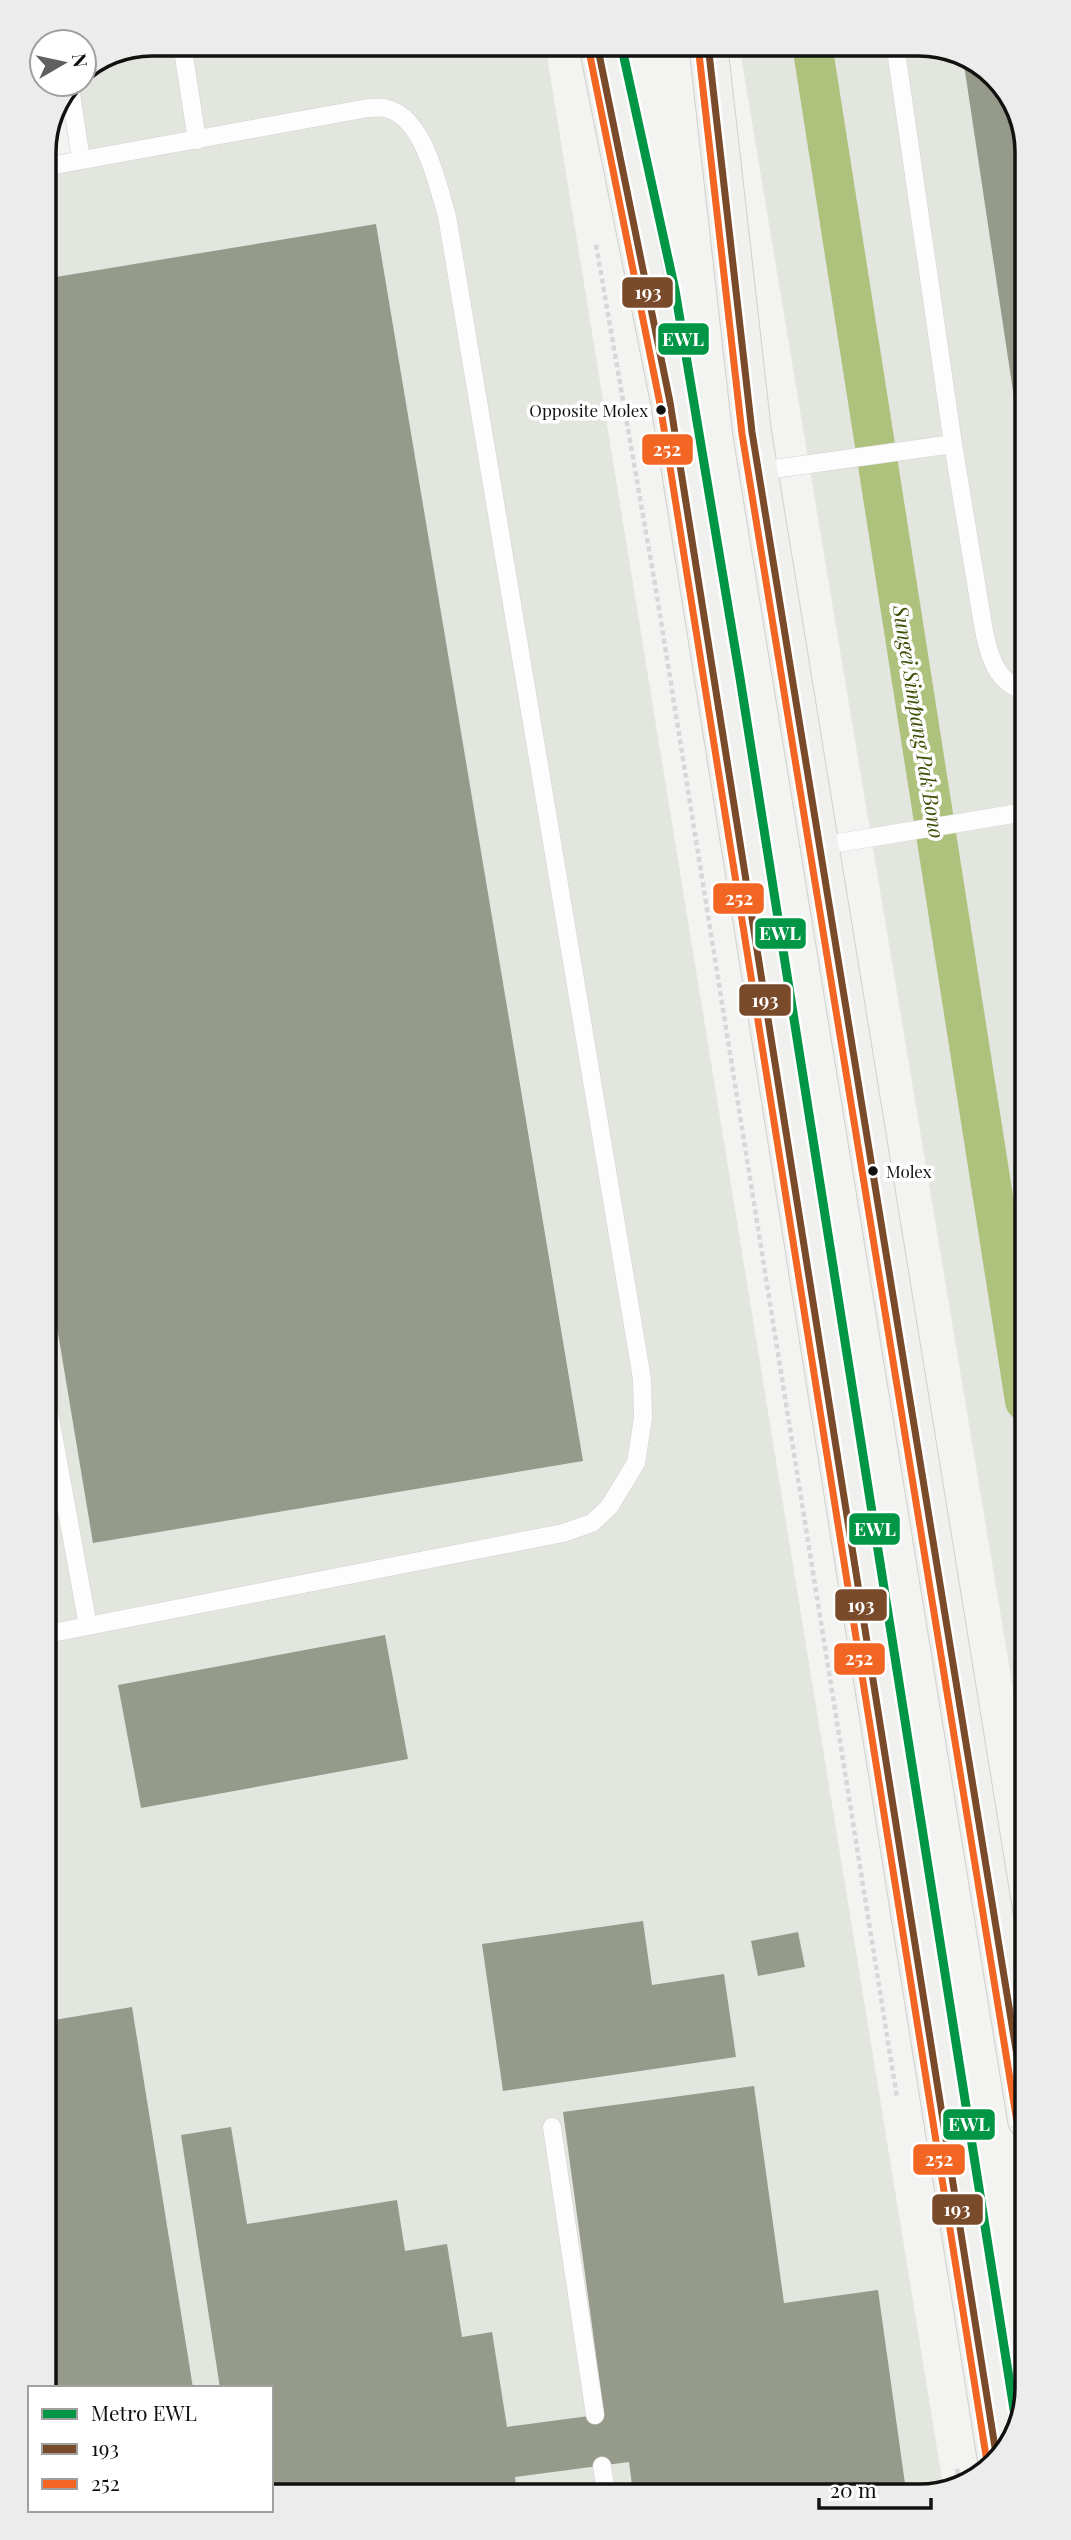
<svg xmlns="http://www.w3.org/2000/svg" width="1071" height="2540" font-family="'Playfair Display',serif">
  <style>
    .built { fill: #e3e6df }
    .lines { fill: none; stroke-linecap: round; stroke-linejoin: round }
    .canal { stroke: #aec27e; stroke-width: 40 }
    .building { fill: #969a8a }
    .lane-casing { stroke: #d0d1cf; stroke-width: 19 }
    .secondary-casing { stroke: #d0d1cf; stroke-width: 40 }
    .path { stroke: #d7d7d7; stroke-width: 4.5; stroke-dasharray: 5 3.5; stroke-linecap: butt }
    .lane { stroke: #fdfdfd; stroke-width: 18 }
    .secondary { stroke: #f0f1ee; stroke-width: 38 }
    .bus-1-casing { stroke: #fff; stroke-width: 12 }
    .bus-2-casing { stroke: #fff; stroke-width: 12 }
    .bus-1 { stroke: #7a4b2a; stroke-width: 7 }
    .bus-2 { stroke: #f26522; stroke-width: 7 }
    .metro-1-casing { stroke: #fff; stroke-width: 14 }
    .metro-1 { stroke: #009645; stroke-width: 9 }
    .bus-dot { fill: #111210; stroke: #fff; stroke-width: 2.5 }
    .labels { text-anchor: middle; stroke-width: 7; stroke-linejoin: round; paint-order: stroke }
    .bus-label { font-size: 17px; fill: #111210; stroke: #fff; text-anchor: end }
    .water-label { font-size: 21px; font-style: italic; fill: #405209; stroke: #fff }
    .rim { fill: none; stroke: #111210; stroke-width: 3.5 }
    .line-badge { stroke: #fff; stroke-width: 2.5 }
    .badge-label { font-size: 19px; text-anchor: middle; font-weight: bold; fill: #fff }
  </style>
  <rect width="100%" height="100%" fill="#f3f4f2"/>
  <g class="built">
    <polygon points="152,44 545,44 944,2491 271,2495 271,2388 49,2388 44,160 71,155 63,103 72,84 84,84 84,72"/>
    <polygon points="739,44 927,44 985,66 1022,118 1026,1767"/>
  </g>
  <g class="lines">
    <polyline class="canal" points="812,44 1025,1401"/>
  </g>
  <g class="building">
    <polygon points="963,58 985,66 1022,118 1022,417 1017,418"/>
    <polygon points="376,224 583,1461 93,1543 47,1267 44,279"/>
    <polygon points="385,1635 408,1759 141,1808 118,1685"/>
    <polygon points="643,1921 652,1985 724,1974 736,2057 503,2091 482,1944"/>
    <polygon points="798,1932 805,1967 758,1976 751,1941"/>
    <polygon points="132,2007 193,2388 49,2388 48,2021"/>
    <polygon points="754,2086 784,2303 878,2290 906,2491 633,2493 629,2462 515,2477 517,2494 271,2495 271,2388 220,2388 181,2135 231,2127 247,2224 397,2200 405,2251 447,2244 462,2337 492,2332 507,2427 604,2414 563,2112"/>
  </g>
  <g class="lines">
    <defs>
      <g id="lane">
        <polyline points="182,44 197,140"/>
        <path d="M895,44L953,444L984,631C989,655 996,682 1023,690"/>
        <polyline points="70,87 81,160"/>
        <path d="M44,167L368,108C373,108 380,107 384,108C424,115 437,184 447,216L642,1379L643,1418L636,1463L609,1507L592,1523L563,1533L47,1634"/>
        <polyline points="759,471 953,444"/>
        <polyline points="820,846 1013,814"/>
        <polyline points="47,1401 88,1626"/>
        <polyline points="552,2127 595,2415"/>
        <polyline points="602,2466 606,2493"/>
      </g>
      <g id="secondary">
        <polyline points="598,44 670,402 997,2460"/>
        <polyline points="708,44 752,432 1027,2120"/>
      </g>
    </defs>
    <use href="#lane" class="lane-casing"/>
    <use href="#secondary" class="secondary-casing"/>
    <g class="path">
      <polyline points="596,245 656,590 897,2098"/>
      <polyline points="957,2469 960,2486"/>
    </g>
    <use href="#lane" class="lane"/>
    <use href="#secondary" class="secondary"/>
    <defs>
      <g id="bus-1">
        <polyline points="597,44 670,402 997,2460"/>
        <polyline points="708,44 752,432 1027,2117"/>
      </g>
      <g id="bus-2">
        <polyline points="698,45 742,434 1017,2122"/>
        <polyline points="588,46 660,404 987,2462"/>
      </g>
    </defs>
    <use href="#bus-1" class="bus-1-casing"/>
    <use href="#bus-2" class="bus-2-casing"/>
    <use href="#bus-1" class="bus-1"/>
    <use href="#bus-2" class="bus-2"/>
    <defs>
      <polyline id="metro-1" points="621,44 675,290 740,678 1016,2422"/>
    </defs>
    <use href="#metro-1" class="metro-1-casing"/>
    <use href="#metro-1" class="metro-1"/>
  </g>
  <g class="bus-dot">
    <circle cx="661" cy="410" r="6"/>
    <circle cx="873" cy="1171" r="6"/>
  </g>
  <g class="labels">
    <g class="bus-label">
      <text x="648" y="417">Opposite Molex</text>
      <text x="886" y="1178" text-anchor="start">Molex</text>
    </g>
    <g class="water-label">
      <text transform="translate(918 722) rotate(81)" y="7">Sungei Simpang Pak Bono</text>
    </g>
  </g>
  <path d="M0 0H1071V2540H0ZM152 56H919A96 96 0 0 1 1015 152V2388A96 96 0 0 1 919 2484H152A96 96 0 0 1 56 2388V152A96 96 0 0 1 152 56Z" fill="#ececec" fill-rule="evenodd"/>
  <path class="rim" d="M152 56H919A96 96 0 0 1 1015 152V2388A96 96 0 0 1 919 2484H152A96 96 0 0 1 56 2388V152A96 96 0 0 1 152 56Z"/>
  <g class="line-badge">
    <rect x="621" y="276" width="53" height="33" rx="7" fill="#7a4b2a"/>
    <rect x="657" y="322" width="53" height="34" rx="7" fill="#009645"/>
    <rect x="641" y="433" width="53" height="33" rx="7" fill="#f26522"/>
    <rect x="712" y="882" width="53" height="33" rx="7" fill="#f26522"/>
    <rect x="754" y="917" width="53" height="33" rx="7" fill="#009645"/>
    <rect x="738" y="983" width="54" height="34" rx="7" fill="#7a4b2a"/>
    <rect x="848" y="1512" width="53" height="34" rx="7" fill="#009645"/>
    <rect x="834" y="1588" width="54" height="34" rx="7" fill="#7a4b2a"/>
    <rect x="833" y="1642" width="53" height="34" rx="7" fill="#f26522"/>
    <rect x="942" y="2108" width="54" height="33" rx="7" fill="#009645"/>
    <rect x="912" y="2143" width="54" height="33" rx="7" fill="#f26522"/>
    <rect x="931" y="2193" width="53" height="33" rx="7" fill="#7a4b2a"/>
  </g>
  <g class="badge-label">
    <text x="648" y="299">193</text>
    <text x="683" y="346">EWL</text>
    <text x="667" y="456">252</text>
    <text x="739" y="905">252</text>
    <text x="780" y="940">EWL</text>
    <text x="765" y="1007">193</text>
    <text x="875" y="1536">EWL</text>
    <text x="861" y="1612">193</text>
    <text x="859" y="1665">252</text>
    <text x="969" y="2131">EWL</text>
    <text x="939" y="2166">252</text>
    <text x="957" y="2216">193</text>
  </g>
  <rect x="28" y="2386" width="245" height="126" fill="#ffffff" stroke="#a0a09f" stroke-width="2"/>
  <rect x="42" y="2409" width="35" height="10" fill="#009645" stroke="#a0a09f" stroke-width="2"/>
  <text x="91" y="2421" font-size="21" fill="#111210">Metro EWL</text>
  <rect x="42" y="2444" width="35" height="10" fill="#7a4b2a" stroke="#a0a09f" stroke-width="2"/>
  <text x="91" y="2456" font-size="21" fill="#111210">193</text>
  <rect x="42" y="2479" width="35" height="10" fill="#f26522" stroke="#a0a09f" stroke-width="2"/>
  <text x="91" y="2491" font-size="21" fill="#111210">252</text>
  <g transform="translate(63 63) rotate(81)"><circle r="33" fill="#ffffff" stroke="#a0a09f" stroke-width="2"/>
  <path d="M0-5L12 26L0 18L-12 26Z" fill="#60615f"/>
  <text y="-10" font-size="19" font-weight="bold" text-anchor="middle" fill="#111210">N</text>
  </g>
  <path d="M819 2498v10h112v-10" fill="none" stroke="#111210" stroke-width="3.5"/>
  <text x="830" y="2498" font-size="21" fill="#111210" stroke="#ffffff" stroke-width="5" paint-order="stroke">20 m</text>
</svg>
